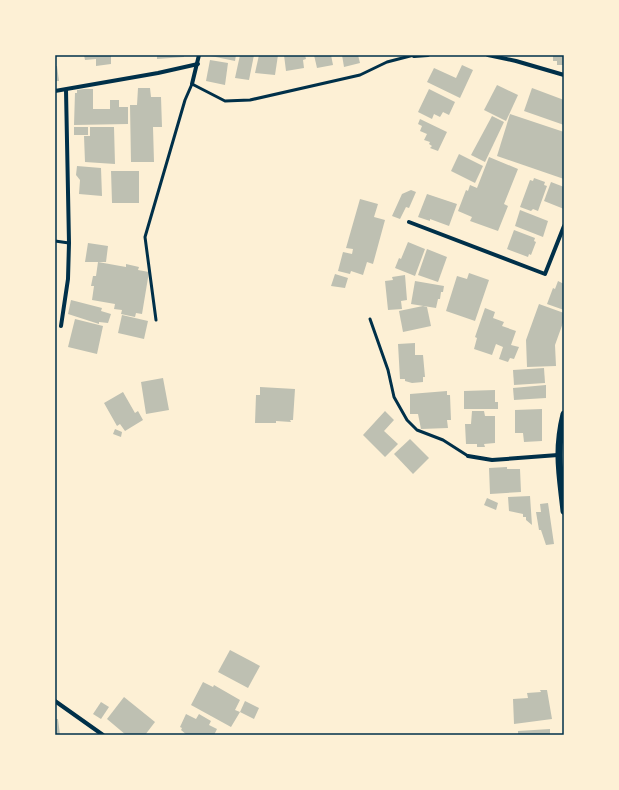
<svg xmlns="http://www.w3.org/2000/svg" width="619" height="790" font-family="Lato,sans-serif">
  <style>
    .building { fill: #bec0b2 }
    .lines { fill: none; stroke-linecap: round; stroke-linejoin: round }
    .service { stroke: #003049; stroke-width: 3 }
    .minor { stroke: #003049; stroke-width: 4 }
    .tertiary { stroke: #003049; stroke-width: 7 }
    .neatline { fill: none; stroke: #003049; stroke-width: 1.5 }
  </style>
  <rect width="100%" height="100%" fill="#fdf0d5"/>
  <g class="building">
    <polygon points="84,55 111,55 111,64 96,66 96,59 85,60"/>
    <polygon points="157,55 184,55 184,57 157,59"/>
    <polygon points="206,55 236,55 235,61"/>
    <polygon points="240,55 254,55 249,80 235,78"/>
    <polygon points="259,55 278,55 275,75 255,73"/>
    <polygon points="284,55 305,55 306,59 303,60 304,68 286,71"/>
    <polygon points="314,55 331,55 333,65 317,68"/>
    <polygon points="342,55 358,55 360,63 344,67"/>
    <polygon points="553,55 564,55 564,65 557,65 557,61 553,61"/>
    <polygon points="210,60 228,63 225,85 206,81"/>
    <polygon points="462,65 473,70 460,98 427,82 434,68 456,78"/>
    <polygon points="55,66 57,66 59,81 55,81"/>
    <polygon points="497,85 518,95 506,121 484,110"/>
    <polygon points="138,88 150,88 151,97 161,97 162,127 153,127 154,162 131,162 130,105 137,105"/>
    <polygon points="532,88 564,100 564,125 524,111"/>
    <polygon points="84,89 93,89 93,109 110,109 110,100 119,100 119,107 128,107 128,124 74,125 75,93 77,93 77,90"/>
    <polygon points="429,89 455,102 449,115 443,112 440,117 434,114 432,119 418,112"/>
    <polygon points="510,114 564,132 564,179 497,156"/>
    <polygon points="492,116 504,122 485,162 471,155"/>
    <polygon points="420,119 447,132 438,151 430,148 432,146 429,144 430,142 424,140 427,134 420,131 422,126 418,124"/>
    <rect x="74" y="127" width="14" height="8"/>
    <polygon points="90,127 114,127 115,164 85,162 84,136 90,136"/>
    <polygon points="459,154 483,166 475,183 451,171"/>
    <polygon points="489,157 518,169 504,204 508,206 498,231 470,221 472,217 458,211 466,190 468,191 470,185 477,188"/>
    <polygon points="77,166 101,168 102,196 79,194 80,180 76,175"/>
    <polygon points="111,171 139,171 139,203 112,203"/>
    <polygon points="534,178 545,182 544,185 547,186 538,211 533,209 531,211 520,207 530,180 533,181"/>
    <polygon points="551,182 564,187 564,209 544,201"/>
    <polygon points="411,190 416,192 409,208 406,207 400,219 392,216 402,194"/>
    <polygon points="427,194 457,204 449,226 430,219 430,221 418,217"/>
    <polygon points="360,199 378,204 374,217 385,220 373,264 367,262 363,275 351,271 350,274 338,271 343,252 352,254 353,249 346,248"/>
    <polygon points="520,210 548,221 543,237 515,226"/>
    <polygon points="514,230 535,238 534,241 536,242 531,255 529,254 528,257 507,249"/>
    <polygon points="408,242 425,249 415,276 395,268 399,258 401,259"/>
    <polygon points="88,243 108,246 106,262 85,262"/>
    <polygon points="427,249 447,257 438,282 418,275"/>
    <polygon points="98,262 126,267 126,264 139,267 138,270 149,272 142,314 136,313 135,317 121,314 122,310 114,309 115,304 92,300 94,286 91,286 93,276 96,276"/>
    <polygon points="469,273 489,280 475,321 446,311 457,276 467,279"/>
    <polygon points="335,274 348,278 345,288 331,286"/>
    <polygon points="405,275 407,300 401,301 402,309 388,310 385,281 393,280 392,277"/>
    <polygon points="415,281 444,286 443,292 441,292 440,299 438,299 436,308 411,304"/>
    <polygon points="558,281 564,284 564,310 547,304 553,288 555,289"/>
    <polygon points="71,300 102,308 101,311 111,314 108,323 99,322 99,324 68,314"/>
    <polygon points="539,304 564,313 564,320 555,345 556,366 527,367 526,340"/>
    <polygon points="423,306 427,307 431,326 403,332 399,311"/>
    <polygon points="485,308 495,312 493,318 504,322 502,326 516,331 511,345 519,347 514,359 510,358 508,362 499,359 503,347 496,344 492,355 474,349 477,338 475,337"/>
    <polygon points="122,315 148,321 144,339 118,333"/>
    <polygon points="75,319 103,326 97,354 68,347"/>
    <polygon points="415,343 415,355 423,355 425,377 423,377 423,382 412,383 405,381 405,379 400,379 398,344"/>
    <polygon points="544,368 545,383 514,385 513,370"/>
    <polygon points="163,378 169,410 146,414 141,382"/>
    <polygon points="546,385 546,398 514,400 513,388"/>
    <polygon points="260,387 295,389 293,420 290,420 291,422 276,421 276,423 255,423 256,395 260,395"/>
    <polygon points="495,390 495,402 498,402 498,409 464,409 464,391"/>
    <polygon points="447,391 447,395 450,395 451,420 447,420 448,428 421,429 418,414 410,414 410,394"/>
    <polygon points="123,392 135,413 138,411 143,420 125,431 120,424 117,426 104,403"/>
    <polygon points="542,409 542,441 524,442 523,433 515,433 515,410"/>
    <polygon points="385,411 394,420 384,431 398,444 385,457 363,435"/>
    <polygon points="472,411 484,411 485,416 495,416 495,443 484,444 485,447 477,447 477,444 466,444 465,424 471,424"/>
    <polygon points="115,429 122,432 121,437 113,434"/>
    <polygon points="410,439 429,458 413,474 394,454"/>
    <polygon points="507,467 507,469 520,469 521,492 490,494 489,468"/>
    <polygon points="530,496 532,525 526,520 526,517 523,517 523,514 509,511 508,497"/>
    <polygon points="487,498 498,503 496,510 484,505"/>
    <polygon points="548,503 554,544 546,545 541,530 539,530 536,512 541,512 540,504"/>
    <polygon points="230,650 260,666 248,688 218,672"/>
    <polygon points="203,682 213,687 214,685 240,700 235,710 240,712 231,727 191,705"/>
    <polygon points="540,690 547,690 552,719 514,724 513,699 528,698 527,693 541,692"/>
    <polygon points="124,697 155,722 145,735 126,735 107,719"/>
    <polygon points="245,701 259,708 254,719 240,712"/>
    <polygon points="101,702 109,707 101,719 93,714"/>
    <polygon points="186,714 196,719 199,714 211,721 209,725 217,729 214,735 187,735 181,730 182,728 180,727"/>
    <polygon points="55,719 58,719 60,735 55,735"/>
    <polygon points="550,729 550,735 518,735 518,731"/>
  </g>
  <g class="lines">
    <g class="service">
      <polyline points="55,241 69,243"/>
      <polyline points="370,319 388,370 394,397 407,420 417,430 443,440 468,456"/>
      <polyline points="156,320 145,237 185,100 192,84 225,101 250,100 360,75 387,62 414,55"/>
    </g>
    <g class="minor">
      <polyline points="488,55 516,61 564,75"/>
      <polyline points="414,56 428,55"/>
      <polyline points="192,84 199,55"/>
      <polyline points="55,91 158,73 198,64"/>
      <polyline points="409,222 545,274 564,226"/>
      <polyline points="61,326 68,279 69,243 66,90"/>
      <polyline points="468,456 492,460 558,455"/>
      <polyline points="55,701 103,735"/>
    </g>
    <path class="tertiary" d="M564,414C555,451 560,474 564,511"/>
  </g>
  <rect width="619" height="790" fill="none" stroke="#fdf0d5" stroke-width="112"/>
  <rect x="56" y="56" width="507" height="678" class="neatline"/>
</svg>
